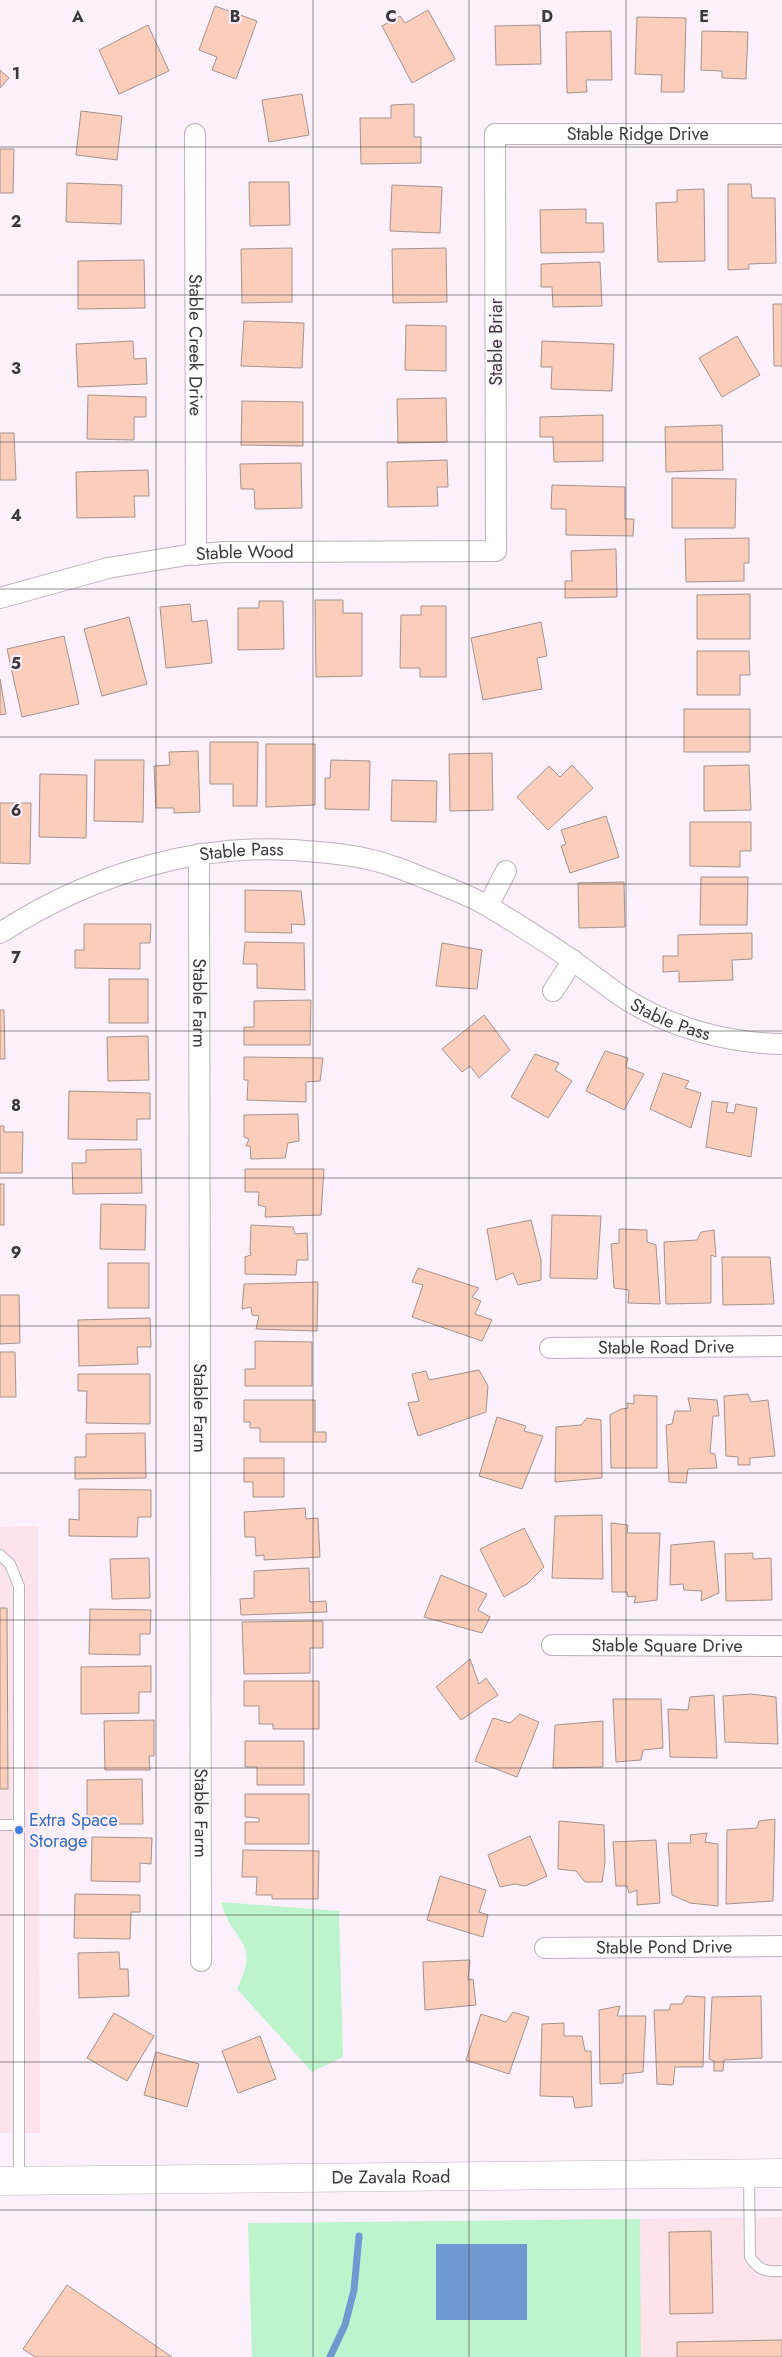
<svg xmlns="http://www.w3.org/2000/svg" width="782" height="2357" font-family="Jost,sans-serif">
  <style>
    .commercial { fill: #fde3eb }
    .green { fill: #bdf3cd }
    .water { fill: #6f99d0 }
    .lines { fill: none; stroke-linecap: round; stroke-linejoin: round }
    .stream { stroke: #6f99d0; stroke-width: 7 }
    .building { fill: #fbcebc; stroke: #a3938c }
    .lane-casing { stroke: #bdb1bd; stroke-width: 12 }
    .street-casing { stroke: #bdb1bd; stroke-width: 22 }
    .secondary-casing { stroke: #bdb1bd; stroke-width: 29 }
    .lane { stroke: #fff; stroke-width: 10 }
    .street { stroke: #fff; stroke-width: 20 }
    .secondary { stroke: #fff; stroke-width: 28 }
    .grid { fill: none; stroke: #3c373c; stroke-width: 1; stroke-opacity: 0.55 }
    .shop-dot { fill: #3f7fe0; stroke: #fdf0fd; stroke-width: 2 }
    .labels { text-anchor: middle; stroke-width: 4; stroke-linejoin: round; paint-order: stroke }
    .street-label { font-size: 18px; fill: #3c373c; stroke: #fdf0fd }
    .shop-label { font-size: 18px; fill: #366cbe; stroke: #fdf0fd; text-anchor: start }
    .grid-label { font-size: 16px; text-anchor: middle; font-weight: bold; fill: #3c373c; stroke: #fdf0fd; stroke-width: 4; stroke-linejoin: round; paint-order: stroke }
  </style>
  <rect width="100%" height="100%" fill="#fdf0fd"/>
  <g class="commercial">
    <polygon points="38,1526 40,2133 0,2133 0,1527"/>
    <polygon points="782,2217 782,2357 641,2357 640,2219"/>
  </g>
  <g class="green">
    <path d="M221,1902L339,1911L343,2057L312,2072L237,1989C262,1938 231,1943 221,1902Z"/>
    <polygon points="640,2219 641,2357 252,2357 248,2223"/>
  </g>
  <rect class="water" x="436" y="2244" width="91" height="76"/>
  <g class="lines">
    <polyline class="stream" points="330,2357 345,2325 354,2290 359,2236"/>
  </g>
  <g class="building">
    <polygon points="215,6 257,21 236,79 212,70 217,57 199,50"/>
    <polygon points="428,10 455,59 412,83 382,26 400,16 405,23"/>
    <polygon points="637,17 686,18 684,92 661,92 662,75 635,74"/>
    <polygon points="148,25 169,71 119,94 99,50"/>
    <polygon points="540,25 541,64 496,65 495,26"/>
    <polygon points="611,31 612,80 586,80 587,92 567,93 566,32"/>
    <polygon points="702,31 748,32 746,79 722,78 722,71 701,70"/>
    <polygon points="0,70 9,78 0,88"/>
    <polygon points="302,94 309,135 269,142 262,100"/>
    <polygon points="414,104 414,137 421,137 421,163 361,164 360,118 391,118 391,105"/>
    <polygon points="81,111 122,116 117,160 76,155"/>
    <polygon points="0,149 14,149 13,193 0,193"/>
    <polygon points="249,182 289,182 290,225 250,226"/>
    <polygon points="67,183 122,185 121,224 66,222"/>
    <polygon points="728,184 751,184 752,198 775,198 776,263 749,264 749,269 728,270"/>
    <polygon points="392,185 442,187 440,233 390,231"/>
    <polygon points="704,189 705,261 658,262 656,203 677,202 677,190"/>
    <polygon points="586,209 586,223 603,223 604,252 541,253 540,210"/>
    <polygon points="292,248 292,302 242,303 241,249"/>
    <polygon points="446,248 447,302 393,303 392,249"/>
    <polygon points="144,260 145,308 78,309 78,261"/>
    <polygon points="600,262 602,306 553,307 552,287 541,287 541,264"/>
    <polygon points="773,304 782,304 782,366 774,366"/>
    <polygon points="244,321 304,323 302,368 241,366"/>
    <polygon points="406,325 446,326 446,371 405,370"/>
    <polygon points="737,336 760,375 722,397 699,358"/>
    <polygon points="133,341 134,359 146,358 147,384 78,387 76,344"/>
    <polygon points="542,341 614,344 612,391 551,389 552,367 541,367"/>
    <polygon points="88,395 146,397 146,417 134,417 134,440 87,439"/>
    <polygon points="446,398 447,442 398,443 397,399"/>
    <polygon points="242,401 303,402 303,446 241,445"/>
    <polygon points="603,415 603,461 554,462 553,437 540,437 540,417"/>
    <polygon points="722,425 723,470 666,472 665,427"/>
    <polygon points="0,433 14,433 16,480 0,480"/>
    <polygon points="447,460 448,487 437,487 438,506 388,507 387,462"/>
    <polygon points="301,463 302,508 255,509 254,489 241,489 240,464"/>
    <polygon points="148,470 149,496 134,496 135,517 77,518 76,472"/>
    <polygon points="672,478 736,479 735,528 672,528"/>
    <polygon points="552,485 625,487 625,519 634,519 633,536 566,535 566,509 551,509"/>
    <polygon points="749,538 749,563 744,563 744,581 686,582 685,539"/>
    <polygon points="616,549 617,597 565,598 565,581 572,581 571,551"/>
    <polygon points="750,594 750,639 697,639 697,595"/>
    <polygon points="315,600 343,600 343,613 362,613 362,676 316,677"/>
    <polygon points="259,601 283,601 284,649 238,650 238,608 259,608"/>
    <polygon points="190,604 192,622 207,620 212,663 166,668 160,607"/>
    <polygon points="421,606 446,606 446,677 420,677 420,668 400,668 401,615 421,615"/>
    <polygon points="129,617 147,684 102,696 84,629"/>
    <polygon points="541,622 547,656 537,658 542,689 483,700 471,638"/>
    <polygon points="64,636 79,704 22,717 7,649"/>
    <polygon points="697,651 749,651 750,675 740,675 740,695 697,695"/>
    <polygon points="0,679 6,714 0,715"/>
    <rect x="684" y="709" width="66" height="43"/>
    <polygon points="210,742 258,742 257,806 233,806 233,784 210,784"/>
    <polygon points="266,744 315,744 315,805 266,807"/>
    <polygon points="198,751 200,812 174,813 174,808 156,808 154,766 170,765 169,752"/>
    <polygon points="492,753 493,810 450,811 449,754"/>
    <polygon points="95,760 144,760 143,822 94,821"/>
    <polygon points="331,760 370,761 369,810 325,809 325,778 330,778"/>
    <polygon points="572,765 593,788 548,830 517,797 549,766 560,777"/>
    <polygon points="749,765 751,810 704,811 704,766"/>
    <polygon points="40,774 87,775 86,838 39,837"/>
    <polygon points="392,780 437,781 436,822 391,821"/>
    <polygon points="0,803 31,803 30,864 0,863"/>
    <polygon points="606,816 619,857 570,873 561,846 566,844 561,830"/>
    <polygon points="690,822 751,822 751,851 740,851 740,867 690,866"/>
    <polygon points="701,877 748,877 747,925 700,925"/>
    <polygon points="624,882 625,927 579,928 578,883"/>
    <polygon points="245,890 301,891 305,925 291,924 292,933 245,932"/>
    <polygon points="84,924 151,924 150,943 140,943 140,969 75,968 75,950 84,950"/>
    <polygon points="752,933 752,959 732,960 733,980 679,982 679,971 663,972 663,956 678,956 678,935"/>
    <polygon points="245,942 304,943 305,990 257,988 257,964 243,964"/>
    <polygon points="442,943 482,950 477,989 436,986"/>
    <rect x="109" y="979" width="39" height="44"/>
    <polygon points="311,1000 310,1045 244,1045 244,1027 254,1027 254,1001"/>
    <polygon points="0,1010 4,1010 5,1059 0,1059"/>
    <polygon points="484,1015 510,1050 479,1078 470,1066 462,1072 442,1049"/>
    <polygon points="148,1036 149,1080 108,1081 107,1037"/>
    <polygon points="605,1051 628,1058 626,1067 644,1074 624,1110 586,1091"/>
    <polygon points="535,1054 559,1063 555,1070 572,1081 548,1118 511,1097"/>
    <polygon points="244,1057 323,1058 320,1081 306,1082 306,1102 247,1100 248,1080 244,1080"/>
    <polygon points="663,1073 689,1081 685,1088 701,1093 691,1128 650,1109"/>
    <polygon points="69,1091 150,1093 150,1119 137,1119 137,1140 68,1139"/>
    <polygon points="712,1101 728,1103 726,1112 734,1113 736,1104 757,1108 751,1157 706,1147"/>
    <polygon points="298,1114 299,1141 288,1143 285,1158 251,1159 250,1146 246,1146 249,1139 244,1137 244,1115"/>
    <polygon points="0,1126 4,1126 4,1132 23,1132 22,1173 0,1173"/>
    <polygon points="141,1149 142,1193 73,1194 72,1163 86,1163 86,1150"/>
    <polygon points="245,1169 324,1169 321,1215 265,1217 266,1207 258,1205 259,1192 245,1192"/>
    <rect x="0" y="1184" width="4" height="41"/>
    <polygon points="101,1204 146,1205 145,1250 100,1249"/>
    <polygon points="552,1215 601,1216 597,1279 550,1278"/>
    <polygon points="531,1220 541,1260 541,1280 518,1285 513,1273 496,1280 487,1229"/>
    <polygon points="251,1225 293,1227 295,1234 307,1233 308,1260 297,1260 296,1275 245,1274 245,1257 251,1255 250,1251"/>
    <polygon points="619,1229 647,1230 647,1242 656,1245 660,1304 628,1303 629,1290 614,1288 611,1244 619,1243"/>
    <polygon points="714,1230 716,1257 711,1255 711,1303 666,1304 664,1242 697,1240 701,1232"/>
    <polygon points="722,1257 770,1257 774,1304 723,1305"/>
    <rect x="108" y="1263" width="41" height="45"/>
    <polygon points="418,1268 479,1288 472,1297 481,1301 475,1314 492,1320 482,1341 412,1317 423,1285 412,1282"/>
    <polygon points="318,1282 317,1331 256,1329 259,1316 252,1315 251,1307 242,1309 244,1284"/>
    <polygon points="0,1295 19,1295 20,1343 0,1344"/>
    <polygon points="150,1318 151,1347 137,1347 138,1364 79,1366 78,1320"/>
    <polygon points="255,1341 312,1342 312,1386 245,1386 245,1369 255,1369"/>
    <polygon points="0,1352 15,1352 16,1397 0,1397"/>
    <polygon points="479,1370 488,1386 486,1412 418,1436 408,1403 419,1401 412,1374 426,1371 429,1380"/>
    <polygon points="78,1374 150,1374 150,1424 86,1423 87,1391 78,1391"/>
    <polygon points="748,1394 751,1402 768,1400 775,1456 750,1458 750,1465 738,1465 738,1457 726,1456 724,1396"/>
    <polygon points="634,1395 657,1396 657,1468 611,1468 610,1415 621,1409 628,1408 627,1403 634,1404"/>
    <polygon points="688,1398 717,1400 719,1416 713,1416 710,1453 715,1454 717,1468 688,1469 686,1483 669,1482 666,1425 672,1424 675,1411 691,1411"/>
    <polygon points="244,1400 315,1400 315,1432 326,1432 326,1442 260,1442 260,1428 250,1428 250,1422 244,1422"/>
    <polygon points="497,1417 526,1426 524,1431 543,1436 522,1489 479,1476"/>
    <polygon points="587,1418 601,1420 602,1478 555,1482 556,1427 581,1425"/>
    <polygon points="145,1433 146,1478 75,1479 75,1457 86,1457 86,1434"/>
    <polygon points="244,1458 284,1458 284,1497 253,1497 253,1482 244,1482"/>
    <polygon points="79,1489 151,1490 151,1517 138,1517 137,1537 69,1536 69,1519 79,1520"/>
    <polygon points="305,1508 306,1519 318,1518 320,1557 264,1560 264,1555 256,1556 255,1537 245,1537 244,1512"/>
    <polygon points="602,1515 603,1579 552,1578 555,1516"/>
    <polygon points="611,1523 628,1525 627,1533 660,1533 657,1600 634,1603 636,1596 628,1597 627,1592 612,1592"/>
    <polygon points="524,1528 544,1567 527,1584 504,1597 480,1549"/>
    <polygon points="714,1541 719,1593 701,1601 702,1591 684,1590 683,1584 670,1585 671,1545"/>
    <polygon points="753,1553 753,1559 771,1558 772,1600 726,1601 725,1554"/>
    <polygon points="149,1558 150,1598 112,1599 110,1559"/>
    <polygon points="309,1568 310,1602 326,1601 327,1612 241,1615 240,1599 254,1598 254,1571"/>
    <polygon points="441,1575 487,1594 478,1610 490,1617 482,1633 424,1617"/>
    <polygon points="0,1608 7,1608 8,1789 0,1789"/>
    <polygon points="90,1609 151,1610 150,1634 140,1634 140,1655 89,1654"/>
    <polygon points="323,1621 323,1648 310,1648 310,1673 244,1674 242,1622"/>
    <polygon points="470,1659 479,1684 486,1678 498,1695 461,1720 436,1687"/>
    <polygon points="151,1666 151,1692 139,1692 139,1713 81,1714 81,1667"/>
    <polygon points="244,1681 319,1681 319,1729 273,1729 273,1724 259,1724 259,1706 244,1706"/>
    <polygon points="751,1694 776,1697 778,1744 725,1742 723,1696"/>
    <polygon points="714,1695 717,1758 670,1757 668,1709 688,1710 690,1697"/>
    <polygon points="613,1699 661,1699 663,1748 643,1750 641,1760 616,1762"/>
    <polygon points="520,1714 539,1722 517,1777 475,1761 493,1718 510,1723"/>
    <polygon points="154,1720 154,1756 149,1756 150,1770 105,1770 104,1721"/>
    <polygon points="603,1721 603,1767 553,1768 555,1725"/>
    <polygon points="245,1741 304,1741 304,1785 257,1785 257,1767 245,1767"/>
    <polygon points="142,1779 143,1824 87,1824 87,1780"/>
    <polygon points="245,1794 309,1794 309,1844 245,1844 245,1822 259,1822 259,1818 245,1817"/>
    <polygon points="775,1819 773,1901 726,1904 727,1830 757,1828 759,1821"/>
    <polygon points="559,1821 604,1825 605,1863 602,1882 585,1882 576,1871 558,1869"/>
    <polygon points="707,1833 705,1842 718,1844 718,1906 690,1903 672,1895 668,1843 691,1843 690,1835"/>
    <polygon points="530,1836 547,1876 525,1886 515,1884 500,1887 488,1855"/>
    <polygon points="92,1837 152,1838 151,1864 140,1863 140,1882 91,1881"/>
    <polygon points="656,1840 660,1903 637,1905 637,1890 629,1893 627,1886 616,1886 613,1842"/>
    <polygon points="243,1850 319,1851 318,1899 272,1899 272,1895 256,1895 257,1877 242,1877"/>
    <polygon points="440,1876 486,1890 479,1912 488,1915 483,1937 427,1920"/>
    <polygon points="75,1894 140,1895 140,1912 131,1912 130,1939 74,1938"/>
    <polygon points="119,1952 120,1969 128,1969 129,1996 79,1998 78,1953"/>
    <polygon points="470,1960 468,1980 473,1979 476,2005 425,2010 423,1962"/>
    <polygon points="686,1996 705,1997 703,2067 675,2067 673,2085 657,2084 654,2010 669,2010 671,2004 682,2004"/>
    <polygon points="761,1996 762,2058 724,2060 723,2071 714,2071 714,2061 709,2059 712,1997"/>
    <polygon points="620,2006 617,2016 646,2016 643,2072 623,2074 623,2083 600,2084 599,2010"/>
    <polygon points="513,2012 529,2017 509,2074 466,2060 481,2014 506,2022"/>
    <polygon points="114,2013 154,2036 127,2081 87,2058"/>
    <polygon points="564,2023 564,2036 582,2036 585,2051 591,2051 592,2106 575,2108 573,2097 540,2096 542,2024"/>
    <polygon points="260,2036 276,2079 238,2093 222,2051"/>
    <polygon points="156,2052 199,2064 187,2107 144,2095"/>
    <polygon points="711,2231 713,2313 670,2314 669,2232"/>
    <polygon points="67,2285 172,2357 35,2357 23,2349"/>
    <polygon points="782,2340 782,2357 677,2357 677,2342"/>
  </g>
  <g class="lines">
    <defs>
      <g id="lane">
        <polyline points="0,1555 10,1564 19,1586 19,2179"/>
        <polyline points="0,1825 19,1825"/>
        <path d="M749,2174L750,2257C759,2271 767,2272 782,2271"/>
      </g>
      <g id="street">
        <path id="s1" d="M195,134L196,555"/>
        <path id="s2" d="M0,598L108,568L187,555L225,552L496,551L495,134H782"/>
        <path id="s3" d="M199,854L201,1961"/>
        <polyline points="488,906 506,871"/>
        <path id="s4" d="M0,933C95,872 205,839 318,852C342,854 367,857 389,865C403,869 416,875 429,880C449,888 472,896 491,908C519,925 547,942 573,961C589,972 605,985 621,996C667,1027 727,1043 782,1044"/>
        <polyline points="553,991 573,960"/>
        <path id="s5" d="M550,1348L782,1346"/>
        <path id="s6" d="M552,1645L782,1646"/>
        <path id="s7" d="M545,1948L782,1946"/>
      </g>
      <g id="secondary">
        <path id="s8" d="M0,2181L782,2173"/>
      </g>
    </defs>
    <use href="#lane" class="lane-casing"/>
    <use href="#street" class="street-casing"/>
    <use href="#secondary" class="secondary-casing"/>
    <use href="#lane" class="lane"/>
    <use href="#street" class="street"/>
    <use href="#secondary" class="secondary"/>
  </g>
  <path class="grid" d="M156,0V2357M313,0V2357M469,0V2357M626,0V2357M0,147H782M0,295H782M0,442H782M0,589H782M0,737H782M0,884H782M0,1031H782M0,1178H782M0,1326H782M0,1473H782M0,1620H782M0,1768H782M0,1915H782M0,2062H782M0,2210H782"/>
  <circle class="shop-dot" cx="19" cy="1830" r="5"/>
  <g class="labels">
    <g class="street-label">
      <text dy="6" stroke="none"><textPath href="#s2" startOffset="1061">Stable Ridge Drive</textPath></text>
      <text transform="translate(496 342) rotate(-90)" y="6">Stable Briar</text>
      <text dy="6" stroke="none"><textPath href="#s1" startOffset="211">Stable Creek Drive</textPath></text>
      <text dy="6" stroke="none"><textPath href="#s2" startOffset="250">Stable Wood</textPath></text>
      <text dy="6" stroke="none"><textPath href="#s4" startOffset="258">Stable Pass</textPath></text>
      <text dy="6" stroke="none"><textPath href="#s3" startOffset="149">Stable Farm</textPath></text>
      <text dy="6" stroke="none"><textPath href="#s4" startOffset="730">Stable Pass</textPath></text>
      <text dy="6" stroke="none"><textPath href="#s5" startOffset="116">Stable Road Drive</textPath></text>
      <text dy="6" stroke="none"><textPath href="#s3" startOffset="554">Stable Farm</textPath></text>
      <text dy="6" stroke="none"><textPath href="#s6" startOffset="115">Stable Square Drive</textPath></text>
      <text dy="6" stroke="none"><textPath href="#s3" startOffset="959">Stable Farm</textPath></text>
      <text dy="6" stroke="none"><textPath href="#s7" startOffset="119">Stable Pond Drive</textPath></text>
      <text dy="6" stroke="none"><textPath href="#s8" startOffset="391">De Zavala Road</textPath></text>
    </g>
    <g class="shop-label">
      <text x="29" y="1826">Extra Space<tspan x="29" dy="21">Storage</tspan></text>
    </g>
  </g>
  <g class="grid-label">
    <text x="78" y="22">A</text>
    <text x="235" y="22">B</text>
    <text x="391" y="22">C</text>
    <text x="547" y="22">D</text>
    <text x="704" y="22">E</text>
    <text x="16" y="79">1</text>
    <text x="16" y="227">2</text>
    <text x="16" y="374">3</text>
    <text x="16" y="521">4</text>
    <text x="16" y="669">5</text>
    <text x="16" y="816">6</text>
    <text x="16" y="963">7</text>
    <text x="16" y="1111">8</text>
    <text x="16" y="1258">9</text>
  </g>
</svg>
